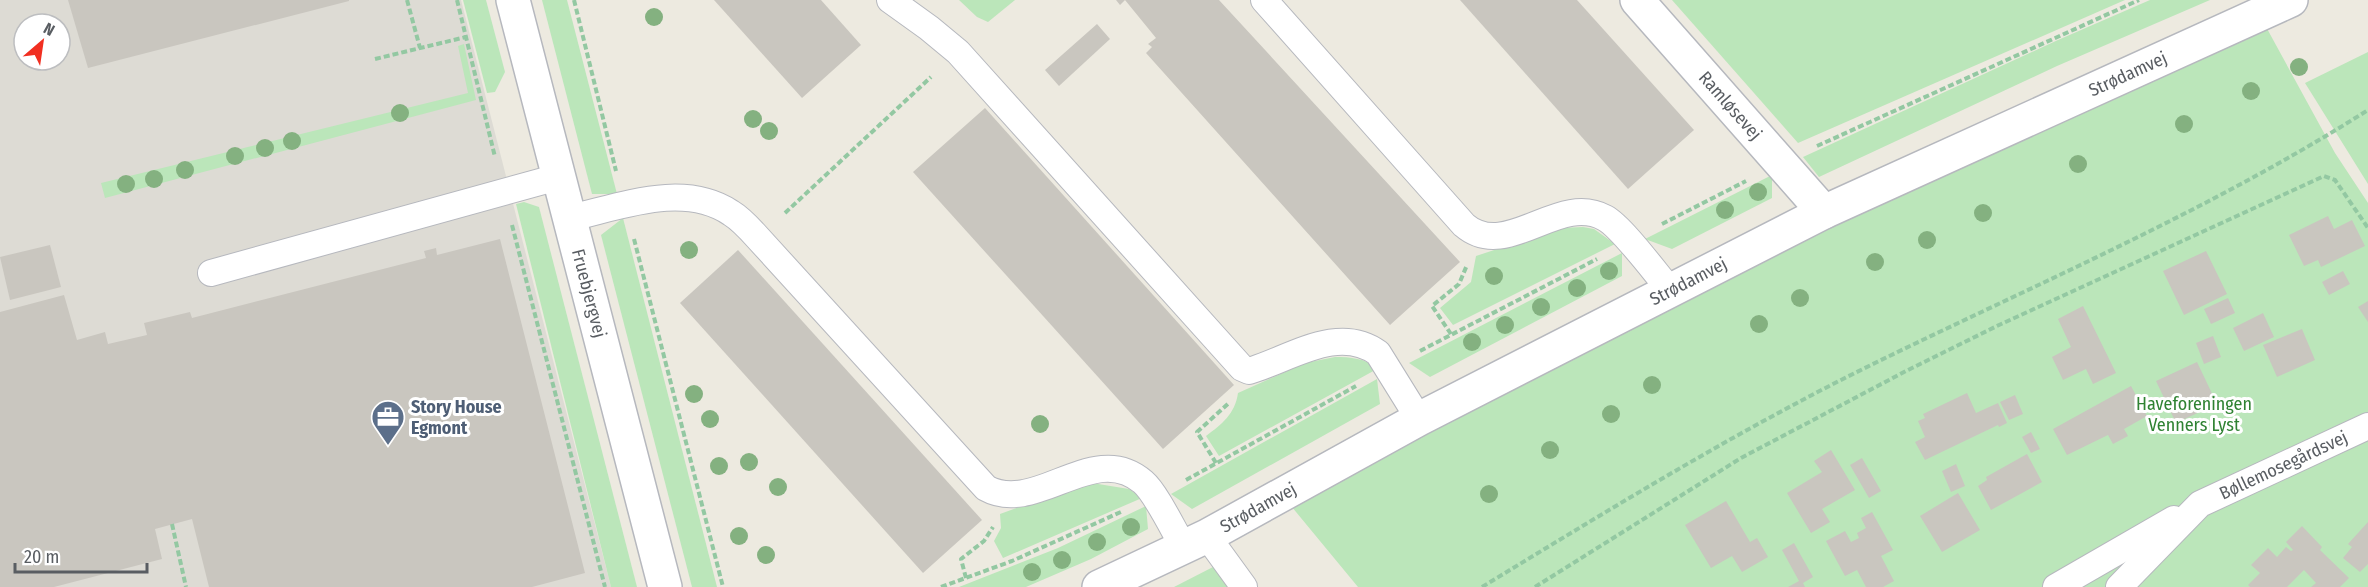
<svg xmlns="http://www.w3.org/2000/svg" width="2368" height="587" font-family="'Fira Sans Condensed',sans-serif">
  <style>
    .industrial { fill: #dddbd4; fill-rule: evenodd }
    .green { fill: #bbe6ba }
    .building { fill: #c9c6bf }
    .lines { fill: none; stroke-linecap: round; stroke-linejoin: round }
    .service-casing { stroke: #b6b8be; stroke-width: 28 }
    .minor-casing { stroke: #b6b8be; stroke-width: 36 }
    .path { stroke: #93c8a2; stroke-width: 4; stroke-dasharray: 6 3; stroke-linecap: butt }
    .service { stroke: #fff; stroke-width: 26 }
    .minor { stroke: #fff; stroke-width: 33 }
    .tree { fill: #84b180 }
    .labels { text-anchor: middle; stroke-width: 6; stroke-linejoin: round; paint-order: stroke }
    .street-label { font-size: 18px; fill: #595d62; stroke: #fff }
    .park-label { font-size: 18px; fill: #2f8232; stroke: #fff }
    .service-label { font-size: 18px; font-weight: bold; fill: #4e5e75; stroke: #fff; text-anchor: start }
  </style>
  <rect width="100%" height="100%" fill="#edeae0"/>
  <path class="industrial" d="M0,0H461L611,587H0ZM24,24H60V60H24Z"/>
  <g class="green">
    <polygon points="463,0 486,0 505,72 495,92 487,93"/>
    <polygon points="542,0 567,0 617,194 592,194"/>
    <polygon points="959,0 1015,0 988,22 977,17"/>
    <polygon points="1672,0 2125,0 1798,143"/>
    <polygon points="2150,0 2210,0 2057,66 1819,177 1803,157 2058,40"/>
    <polygon points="2259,14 2335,153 2368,203 2368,587 1358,587 1282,495"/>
    <polygon points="464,44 476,100 105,198 101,183 468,93 458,46"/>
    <polygon points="2368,52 2368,184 2305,83"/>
    <polygon points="1772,175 1772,198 1672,249 1645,239"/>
    <polygon points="524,202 539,207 637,587 611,587 516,204"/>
    <polygon points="623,218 717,587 692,587 601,235"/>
    <polygon points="1583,227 1594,229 1615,244 1453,325 1440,308 1471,282 1476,256 1561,228"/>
    <polygon points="1622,253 1622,276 1430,377 1409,363"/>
    <path d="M1335,357C1350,357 1366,358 1377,369L1219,456L1206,436C1222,424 1235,414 1238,393L1305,363Z"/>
    <polygon points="1377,379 1380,404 1192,509 1171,494"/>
    <polygon points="1092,483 1129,489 1142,498 1003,558 994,541 1001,528 1000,514 1074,487"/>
    <polygon points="1146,506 1148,529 1091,559 1026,587 959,587 1058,548"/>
    <polygon points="1213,567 1230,587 1174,587"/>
  </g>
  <g class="building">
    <polygon points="68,0 349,0 349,1 88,68"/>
    <polygon points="714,0 821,0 861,45 802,98"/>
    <polygon points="1116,0 1219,0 1460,262 1390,325 1146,53 1152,47 1148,44 1156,38 1125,0 1120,5"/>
    <polygon points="1460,0 1577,0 1694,130 1628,189"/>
    <polygon points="1097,24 1110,39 1059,86 1045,70"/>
    <polygon points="985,108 1234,385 1163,449 913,172"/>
    <polygon points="2328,216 2334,229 2352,220 2365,246 2321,267 2318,260 2304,266 2289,235"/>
    <polygon points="500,239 585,573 532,587 209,587 192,519 155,529 162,559 54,587 0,587 0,312 64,295 77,340 105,332 108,344 147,335 144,323 190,312 192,318 426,258 424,251 436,248 437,255"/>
    <polygon points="50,245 61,287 10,300 0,257"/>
    <polygon points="738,250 982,520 923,573 680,303"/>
    <polygon points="2206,251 2227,294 2184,315 2163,271"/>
    <polygon points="2343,271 2350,284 2329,295 2322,282"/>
    <polygon points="2228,298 2235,313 2211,324 2204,309"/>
    <polygon points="2368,301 2368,322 2358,307"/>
    <polygon points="2083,306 2116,373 2093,384 2086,369 2063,380 2052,357 2071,347 2058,319"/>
    <polygon points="2263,313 2274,337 2244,351 2233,328"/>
    <polygon points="2302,329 2315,360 2277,377 2263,345"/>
    <polygon points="2213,336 2221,357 2204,364 2196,343"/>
    <polygon points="2197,362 2217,404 2176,423 2156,381"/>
    <polygon points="2131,386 2147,416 2124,429 2128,436 2113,444 2108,435 2067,455 2053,429"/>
    <polygon points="1967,393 1976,413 1998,403 2007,423 1999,427 1998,425 1925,460 1915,442 1925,437 1918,421 1925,418 1923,414"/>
    <polygon points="2015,395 2023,414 2009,420 2000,402"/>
    <polygon points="2031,432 2040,449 2031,453 2022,437"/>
    <polygon points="1831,450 1855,490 1822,509 1830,522 1811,533 1787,493 1822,472 1814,461"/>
    <polygon points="2027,454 2042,482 1991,510 1978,486 1987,480 1986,477"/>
    <polygon points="1862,458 1881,491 1869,498 1850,465"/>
    <polygon points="1956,464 1965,486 1951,492 1942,471"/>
    <polygon points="1958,493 1980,530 1942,552 1920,516"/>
    <polygon points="1726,501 1750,542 1757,538 1768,557 1742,572 1732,556 1711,568 1685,525"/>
    <polygon points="1872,512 1893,550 1881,556 1894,581 1883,587 1866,587 1857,570 1845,576 1826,541 1845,531 1851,542 1859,538 1857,533 1866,528 1861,518"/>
    <polygon points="2368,522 2368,564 2360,572 2343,558 2352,547 2348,544"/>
    <polygon points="2302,526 2322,547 2320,550 2349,578 2340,587 2311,587 2316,583 2304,570 2287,587 2250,587 2248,585 2260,573 2251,565 2268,548 2277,557 2286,547 2291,551 2293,550 2286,542"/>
    <polygon points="1794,543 1813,577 1803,583 1805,587 1788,587 1799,581 1782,550"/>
  </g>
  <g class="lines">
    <defs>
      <g id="service">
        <path d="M890,0L929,28L958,52L1242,368L1249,371L1255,369C1294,356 1340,325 1378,353L1419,419"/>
        <path d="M1264,0L1464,225C1507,262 1558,192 1605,218C1622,227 1657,275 1671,291"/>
        <path d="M570,218C620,207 683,181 731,213C741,219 750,229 758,238L986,488C1036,516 1094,439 1143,482C1156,493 1174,531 1184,548"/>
        <polyline points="211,273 558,177"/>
        <polyline points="1207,536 1244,587"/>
        <polyline points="2056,587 2174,519"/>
        <path id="s1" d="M2119,587L2200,504L2368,426"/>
      </g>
      <g id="minor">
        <path id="s2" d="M513,0L665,587"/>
        <path id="s3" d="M1637,0L1824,212"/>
        <path id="s4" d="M1099,587L1207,536L1419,419L1824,212L2291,0"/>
      </g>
    </defs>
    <use href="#service" class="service-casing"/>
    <use href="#minor" class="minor-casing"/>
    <g class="path">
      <polyline points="407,0 420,48"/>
      <polyline points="457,0 495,157"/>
      <polyline points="574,0 616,171"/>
      <polyline points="375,59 466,37"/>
      <polyline points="1817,146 2139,0"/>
      <polyline points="785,213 931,77"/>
      <polyline points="1662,224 1746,181"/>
      <polyline points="512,225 605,587"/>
      <polyline points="634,239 723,587"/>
      <polyline points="1451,334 1432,306 1459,284 1467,265"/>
      <polyline points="1420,351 1597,259"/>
      <polyline points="1216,463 1197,432 1230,402"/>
      <polyline points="1186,480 1356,386"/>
      <polyline points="172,524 186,587"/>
      <polyline points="966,578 961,559 984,541 993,527"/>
      <polyline points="941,587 1012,561 1123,511"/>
      <path d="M1482,587C1612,508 1740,429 1877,362C2043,281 2212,209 2368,110"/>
      <polyline points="1535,587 1741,458 1906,371 1999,325 2324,176 2335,180 2368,228"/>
    </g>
    <use href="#service" class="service"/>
    <use href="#minor" class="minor"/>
  </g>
  <g class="tree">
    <circle cx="654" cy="17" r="9"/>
    <circle cx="2299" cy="67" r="9"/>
    <circle cx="2251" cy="91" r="9"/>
    <circle cx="400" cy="113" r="9"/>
    <circle cx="753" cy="119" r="9"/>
    <circle cx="2184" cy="124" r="9"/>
    <circle cx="769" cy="131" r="9"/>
    <circle cx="292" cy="141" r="9"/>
    <circle cx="265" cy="148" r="9"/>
    <circle cx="235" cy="156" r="9"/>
    <circle cx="2078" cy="164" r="9"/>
    <circle cx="185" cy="170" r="9"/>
    <circle cx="154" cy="179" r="9"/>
    <circle cx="126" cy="184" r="9"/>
    <circle cx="1758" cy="192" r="9"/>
    <circle cx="1725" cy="210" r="9"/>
    <circle cx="1983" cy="213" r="9"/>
    <circle cx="1927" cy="240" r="9"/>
    <circle cx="689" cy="250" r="9"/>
    <circle cx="1875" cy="262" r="9"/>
    <circle cx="1609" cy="271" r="9"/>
    <circle cx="1494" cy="276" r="9"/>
    <circle cx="1577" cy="288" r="9"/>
    <circle cx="1800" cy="298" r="9"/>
    <circle cx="1541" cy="307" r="9"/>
    <circle cx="1759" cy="324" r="9"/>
    <circle cx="1505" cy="325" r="9"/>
    <circle cx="1472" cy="342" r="9"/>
    <circle cx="1652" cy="385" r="9"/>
    <circle cx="694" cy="394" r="9"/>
    <circle cx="1611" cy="414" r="9"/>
    <circle cx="710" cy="419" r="9"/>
    <circle cx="1040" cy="424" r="9"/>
    <circle cx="1550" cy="450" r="9"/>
    <circle cx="749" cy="462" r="9"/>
    <circle cx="719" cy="466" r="9"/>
    <circle cx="778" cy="487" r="9"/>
    <circle cx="1489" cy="494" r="9"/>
    <circle cx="1131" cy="527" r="9"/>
    <circle cx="739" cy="536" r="9"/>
    <circle cx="1097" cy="542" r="9"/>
    <circle cx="766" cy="555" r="9"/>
    <circle cx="1062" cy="560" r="9"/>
    <circle cx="1032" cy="572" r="9"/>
  </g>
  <defs>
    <symbol id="office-pin" viewBox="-11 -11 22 30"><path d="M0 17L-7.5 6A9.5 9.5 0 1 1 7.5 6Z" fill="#5c6f8a" stroke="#fff"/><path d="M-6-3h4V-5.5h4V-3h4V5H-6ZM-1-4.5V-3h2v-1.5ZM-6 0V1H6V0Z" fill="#fff"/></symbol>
  </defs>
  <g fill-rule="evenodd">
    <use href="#office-pin" x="369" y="398" width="38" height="52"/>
  </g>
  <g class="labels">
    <g class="street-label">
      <text dy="6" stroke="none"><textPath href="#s4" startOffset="1150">Strødamvej</textPath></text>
      <text dy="6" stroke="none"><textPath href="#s3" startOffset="141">Ramløsevej</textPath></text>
      <text dy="6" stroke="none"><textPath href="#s4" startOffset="664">Strødamvej</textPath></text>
      <text dy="6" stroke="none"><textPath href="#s2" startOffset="303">Fruebjergvej</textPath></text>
      <text dy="6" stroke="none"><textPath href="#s1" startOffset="208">Bøllemosegårdsvej</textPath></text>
      <text dy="6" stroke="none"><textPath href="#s4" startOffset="178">Strødamvej</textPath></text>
    </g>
    <g class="park-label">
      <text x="2194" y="410">Haveforeningen<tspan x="2194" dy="21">Venners Lyst</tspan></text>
    </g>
    <g class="service-label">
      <text x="411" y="413">Story House<tspan x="411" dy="21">Egmont</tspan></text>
    </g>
  </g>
  <g transform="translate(42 42) rotate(29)"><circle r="28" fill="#ffffff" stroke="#bdbec0" stroke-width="1.5"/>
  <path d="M0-4.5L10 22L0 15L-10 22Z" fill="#f12f21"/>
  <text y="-9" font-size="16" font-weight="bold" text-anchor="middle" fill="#595d62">N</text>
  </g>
  <path d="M15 563v9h132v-9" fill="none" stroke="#595d62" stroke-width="3"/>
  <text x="24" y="563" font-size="18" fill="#595d62" stroke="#ffffff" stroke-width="4.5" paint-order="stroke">20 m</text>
</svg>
